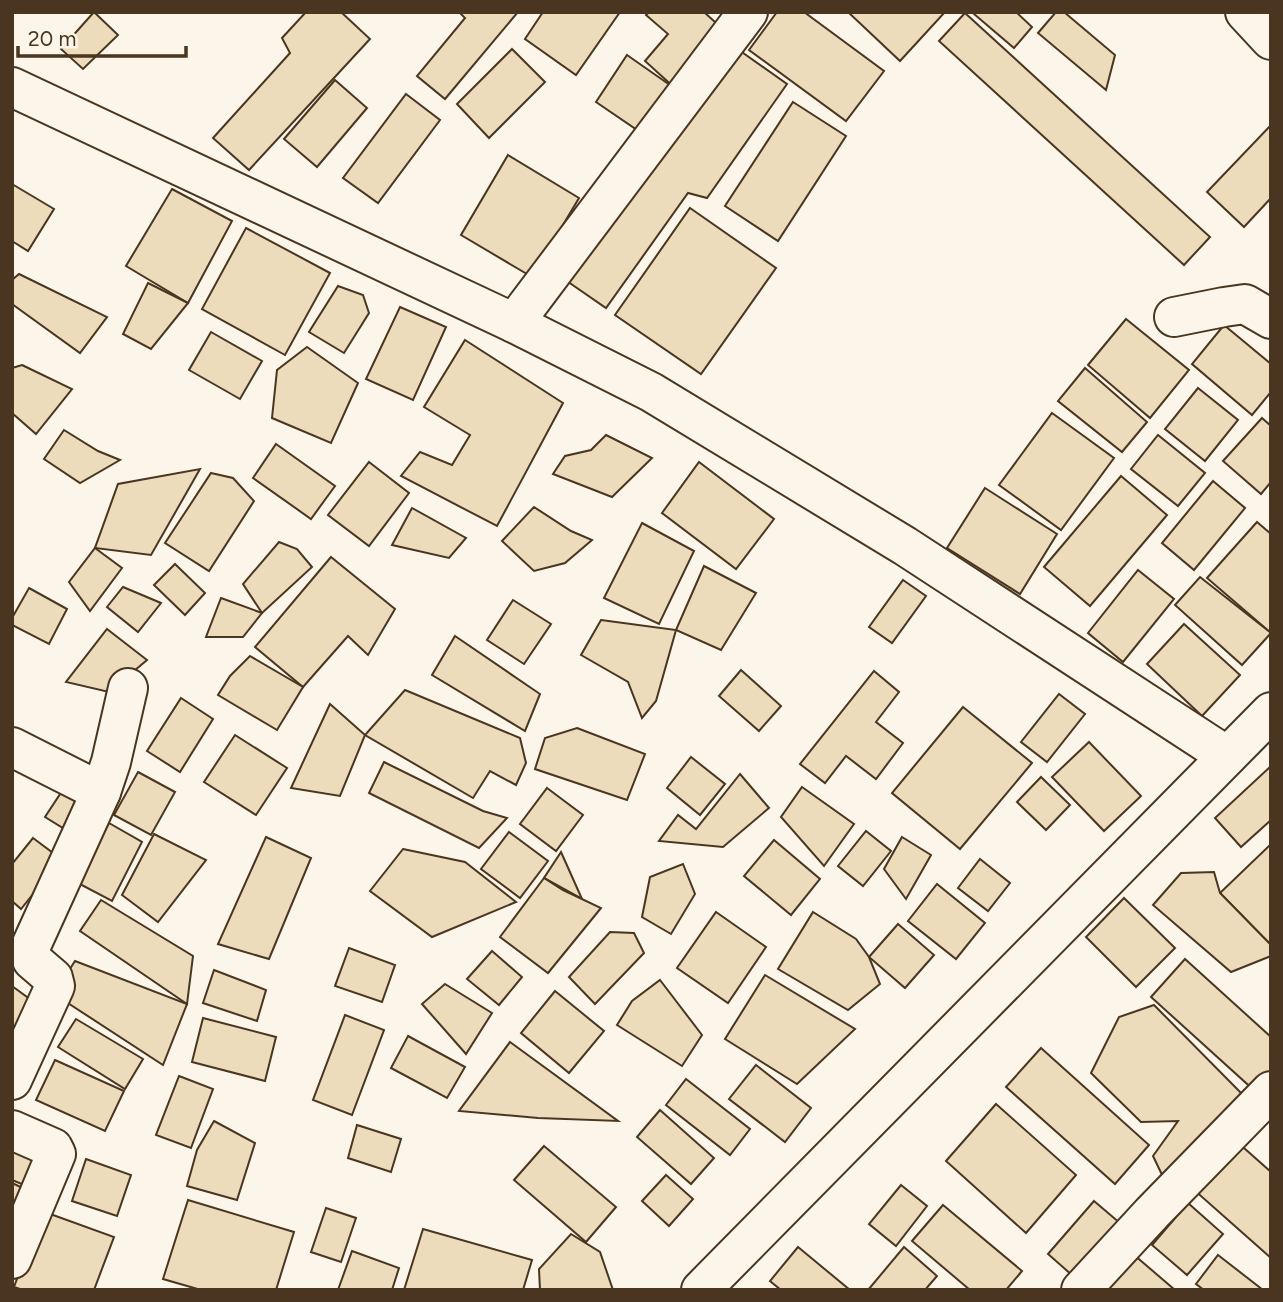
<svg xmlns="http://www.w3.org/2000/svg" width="1283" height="1302" font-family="Figtree,sans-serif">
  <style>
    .building { fill: #ecdcbc; stroke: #4a3520; stroke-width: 2 }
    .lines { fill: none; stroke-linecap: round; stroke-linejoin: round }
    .minor-casing { stroke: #4a3520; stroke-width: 42 }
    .minor { stroke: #fbf6e9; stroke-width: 38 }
  </style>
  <rect width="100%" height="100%" fill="#fbf6e9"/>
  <g class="building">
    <polygon points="94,12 118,35 83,69 61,49"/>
    <polygon points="306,12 341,12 370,39 249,170 213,138 290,53 282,38"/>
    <polygon points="459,12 518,12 445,99 417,76 465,18"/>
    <polygon points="543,12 620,12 576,75 525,39"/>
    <polygon points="649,12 704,12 727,33 677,90 645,61 668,34 646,15"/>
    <polygon points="777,12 804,12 884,71 846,121 749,50"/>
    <polygon points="848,12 945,12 900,61"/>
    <polygon points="976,12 1016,12 1032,27 1014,48 974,14"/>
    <polygon points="1056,12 1064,12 1115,55 1106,90 1038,33"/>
    <polygon points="965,13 1210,237 1184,265 939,41"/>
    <polygon points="729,43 787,84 707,198 688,193 606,308 564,279"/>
    <polygon points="512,49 545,82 489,138 457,104"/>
    <polygon points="627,55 677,90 646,136 596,102"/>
    <polygon points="335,80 367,108 317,167 284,139"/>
    <polygon points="406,94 440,120 378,203 343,178"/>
    <polygon points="793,102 846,136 778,241 725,206"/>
    <polygon points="1271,125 1271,198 1244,227 1207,192"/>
    <polygon points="508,155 579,198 532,277 461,235"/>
    <polygon points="12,184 54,209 28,251 12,241"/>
    <polygon points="172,189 232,221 188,303 126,266"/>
    <polygon points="690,208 776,268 701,374 615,315"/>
    <polygon points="246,228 330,273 285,355 202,309"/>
    <polygon points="19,274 107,317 80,353 12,304 12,280"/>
    <polygon points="148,283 188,303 151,349 123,334"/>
    <polygon points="338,286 363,295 369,313 344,353 309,332"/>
    <polygon points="400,307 446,327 413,400 366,379"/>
    <polygon points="1126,319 1189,370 1150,418 1088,365"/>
    <polygon points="1224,325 1271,364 1271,392 1252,415 1192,364"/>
    <polygon points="211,332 262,361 240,399 189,370"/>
    <polygon points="465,340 563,403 497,526 401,476 420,452 452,465 470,435 424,407"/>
    <polygon points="307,347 358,383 331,443 272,418 277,370"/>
    <polygon points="22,365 72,389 36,434 12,413 12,368"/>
    <polygon points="1085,368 1147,422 1122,452 1058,401"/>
    <polygon points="1198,388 1238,420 1205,461 1165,429"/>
    <polygon points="1052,413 1114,458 1061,530 999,485"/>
    <polygon points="1262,418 1271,426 1271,482 1261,494 1223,461"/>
    <polygon points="64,430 98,451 120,460 80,483 44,459"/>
    <polygon points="606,435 652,458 612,497 553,474 565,456 591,450"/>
    <polygon points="1158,435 1205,473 1178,506 1131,469"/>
    <polygon points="276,444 335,486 311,519 253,478"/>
    <polygon points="369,462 409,493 369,546 328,515"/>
    <polygon points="699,462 774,519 736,569 662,513"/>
    <polygon points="200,469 151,555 95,548 118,484"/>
    <polygon points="211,473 233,478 254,501 209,571 165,543"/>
    <polygon points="1121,476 1167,515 1090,606 1044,567"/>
    <polygon points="1213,481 1245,508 1194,570 1162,543"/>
    <polygon points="985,488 1057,534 1020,594 947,548"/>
    <polygon points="534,507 571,531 592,540 565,563 534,571 502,541"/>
    <polygon points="412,508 466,538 449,558 392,545"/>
    <polygon points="1257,522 1271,534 1271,633 1207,578"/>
    <polygon points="642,523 694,551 659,624 604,598"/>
    <polygon points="279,542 297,549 312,567 262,613 243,584"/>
    <polygon points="95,548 122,568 90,611 69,582"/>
    <polygon points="331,557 395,609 368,655 348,636 303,687 255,647"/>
    <polygon points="175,564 205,593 185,615 154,585"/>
    <polygon points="704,566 756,593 721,650 676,630"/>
    <polygon points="1138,570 1174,599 1123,662 1088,633"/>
    <polygon points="1200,577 1271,633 1242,665 1175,605"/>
    <polygon points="903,580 926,596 892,643 869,627"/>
    <polygon points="123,587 161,603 138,632 107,607"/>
    <polygon points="29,588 67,609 49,644 12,625 12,618"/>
    <polygon points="221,598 262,613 243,637 206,637"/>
    <polygon points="513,600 551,624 524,664 487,640"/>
    <polygon points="601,620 676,630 656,701 642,718 628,682 581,655"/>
    <polygon points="1184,624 1240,675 1202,716 1147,664"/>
    <polygon points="107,629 147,660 109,692 66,682"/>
    <polygon points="455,636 540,694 525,731 432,675"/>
    <polygon points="250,656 303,687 277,730 218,695 230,676"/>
    <polygon points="741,670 781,706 759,731 719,696"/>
    <polygon points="874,671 899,692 876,722 903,743 876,779 846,756 825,783 800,764"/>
    <polygon points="405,690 520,738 526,763 516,785 490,771 473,798 365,735"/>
    <polygon points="1059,694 1085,714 1047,762 1021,742"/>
    <polygon points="181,698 213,719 180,772 147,751"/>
    <polygon points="330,704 365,735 340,796 291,788"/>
    <polygon points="963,707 1032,763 960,849 892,793"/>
    <polygon points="577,728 645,754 627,800 535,769 545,738"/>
    <polygon points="235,735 287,768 256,815 204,782"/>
    <polygon points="1089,742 1141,796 1104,831 1052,777"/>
    <polygon points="691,757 725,784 700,815 667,788"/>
    <polygon points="384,762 483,811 507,818 479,848 369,793"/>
    <polygon points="1271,766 1271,820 1241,847 1215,818"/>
    <polygon points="138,772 175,792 151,835 114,815"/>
    <polygon points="740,774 769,808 723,847 659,841 678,815 696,829"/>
    <polygon points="1041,777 1070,805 1046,830 1017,802"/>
    <polygon points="70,779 94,795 71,833 45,817"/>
    <polygon points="802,787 854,824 824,866 781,817"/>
    <polygon points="547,788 583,815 556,851 520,824"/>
    <polygon points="109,823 142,842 112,901 76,882"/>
    <polygon points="866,831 891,851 863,886 838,866"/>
    <polygon points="509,832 548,861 520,898 481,869"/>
    <polygon points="154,834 206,860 158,922 122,895"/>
    <polygon points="266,837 311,858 269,959 218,944"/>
    <polygon points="902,837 931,855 906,899 884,869"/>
    <polygon points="33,838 61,859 21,909 12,901 12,864"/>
    <polygon points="774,840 820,879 791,915 744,876"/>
    <polygon points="1271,844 1271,945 1220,893"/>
    <polygon points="403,849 465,862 516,902 432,937 370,891"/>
    <polygon points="561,852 582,899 544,878"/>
    <polygon points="980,859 1010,883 988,911 958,888"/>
    <polygon points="683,864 695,894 671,934 642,917 650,877"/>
    <polygon points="1214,872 1220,893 1271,945 1271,956 1231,972 1153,905 1181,873"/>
    <polygon points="544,878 563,890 601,908 548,973 500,937"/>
    <polygon points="937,884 985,923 956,959 908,921"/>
    <polygon points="1124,898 1175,948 1136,987 1086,937"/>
    <polygon points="101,900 193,956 187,1004 80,931"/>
    <polygon points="716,912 766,947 728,1003 677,968"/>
    <polygon points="813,912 856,939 869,957 880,984 848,1010 778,969"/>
    <polygon points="898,924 934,955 905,988 869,957"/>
    <polygon points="610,932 634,933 644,953 595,1004 569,977"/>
    <polygon points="349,948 395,965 382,1002 335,986"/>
    <polygon points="492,951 522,977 499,1005 467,979"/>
    <polygon points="1185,959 1271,1037 1271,1077 1256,1092 1151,997"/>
    <polygon points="75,961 187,1004 163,1065 54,994"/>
    <polygon points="214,970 266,990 257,1021 203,1003"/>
    <polygon points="765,975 855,1029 797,1084 725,1039"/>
    <polygon points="660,980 702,1035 682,1066 617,1025 632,1001"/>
    <polygon points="445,984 492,1013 466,1054 422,1004"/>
    <polygon points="12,986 42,1008 12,1042"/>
    <polygon points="555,991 604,1031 569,1073 521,1033"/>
    <polygon points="1154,1005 1248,1100 1165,1181 1153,1156 1178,1121 1141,1122 1091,1073 1119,1017"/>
    <polygon points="345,1015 384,1030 352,1115 313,1100"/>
    <polygon points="203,1018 276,1037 265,1081 192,1062"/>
    <polygon points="76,1019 143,1059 125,1089 58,1047"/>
    <polygon points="408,1036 465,1067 447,1098 391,1068"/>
    <polygon points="510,1042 618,1121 538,1118 459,1111"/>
    <polygon points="1041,1048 1149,1145 1115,1184 1006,1087"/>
    <polygon points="55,1060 124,1091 105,1131 36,1100"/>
    <polygon points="756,1065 811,1108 785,1142 729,1099"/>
    <polygon points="179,1076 213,1089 191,1148 156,1135"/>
    <polygon points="686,1079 750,1129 730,1155 666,1105"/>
    <polygon points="996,1104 1076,1175 1026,1233 946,1161"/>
    <polygon points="660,1110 714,1158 691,1184 637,1137"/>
    <polygon points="214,1121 255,1143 237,1200 187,1186 197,1150"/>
    <polygon points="357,1125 401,1139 391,1172 348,1158"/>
    <polygon points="1235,1140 1271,1172 1271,1258 1193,1189"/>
    <polygon points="12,1143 42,1155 29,1187 12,1180"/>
    <polygon points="544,1146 616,1207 586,1242 514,1180"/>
    <polygon points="86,1159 131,1175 117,1216 72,1201"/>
    <polygon points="666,1175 693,1199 669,1226 642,1201"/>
    <polygon points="12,1183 27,1190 12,1221"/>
    <polygon points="901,1185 927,1206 896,1246 869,1224"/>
    <polygon points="188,1200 294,1232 276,1290 201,1290 163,1279"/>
    <polygon points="1094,1201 1127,1229 1081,1283 1048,1254"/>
    <polygon points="1188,1203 1223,1234 1187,1275 1152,1245"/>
    <polygon points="943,1205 1022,1271 1006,1290 970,1290 912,1241"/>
    <polygon points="326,1208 356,1218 341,1262 311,1252"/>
    <polygon points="42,1211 114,1237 94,1290 23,1290 14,1287"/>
    <polygon points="423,1229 532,1260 523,1290 404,1290"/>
    <polygon points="571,1234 600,1252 613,1290 540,1290 539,1269"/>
    <polygon points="798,1247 850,1290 781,1290 770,1281"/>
    <polygon points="904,1247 937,1276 925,1290 868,1290"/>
    <polygon points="352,1251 399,1268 392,1290 338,1290"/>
    <polygon points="1133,1254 1175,1290 1106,1290"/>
    <polygon points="1218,1255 1263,1290 1204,1290 1196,1284"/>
  </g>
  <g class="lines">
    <defs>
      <g id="minor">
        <polyline points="1245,12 1271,40"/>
        <polyline points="12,87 514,323 651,392 905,546 1227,756"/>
        <polyline points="1174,317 1224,307 1245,304 1271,319"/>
        <polyline points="514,323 748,12"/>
        <polyline points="12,747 101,792"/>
        <polyline points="12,1080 55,986 53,978 32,960 30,948 101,792 111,762 128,688"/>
        <polyline points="12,1130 53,1148 56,1154 12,1259"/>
        <polyline points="701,1290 1271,712"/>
        <polyline points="1081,1290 1152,1213 1271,1091"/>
      </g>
    </defs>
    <use href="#minor" class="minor-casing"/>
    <use href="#minor" class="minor"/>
  </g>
  <rect width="1283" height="1302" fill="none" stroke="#4a3520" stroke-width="28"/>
  <path d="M18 46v10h168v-10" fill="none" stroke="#4a3520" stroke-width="3.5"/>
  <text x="28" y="46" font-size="21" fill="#4a3520" stroke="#fbf6e9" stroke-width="5" paint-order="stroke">20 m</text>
</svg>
